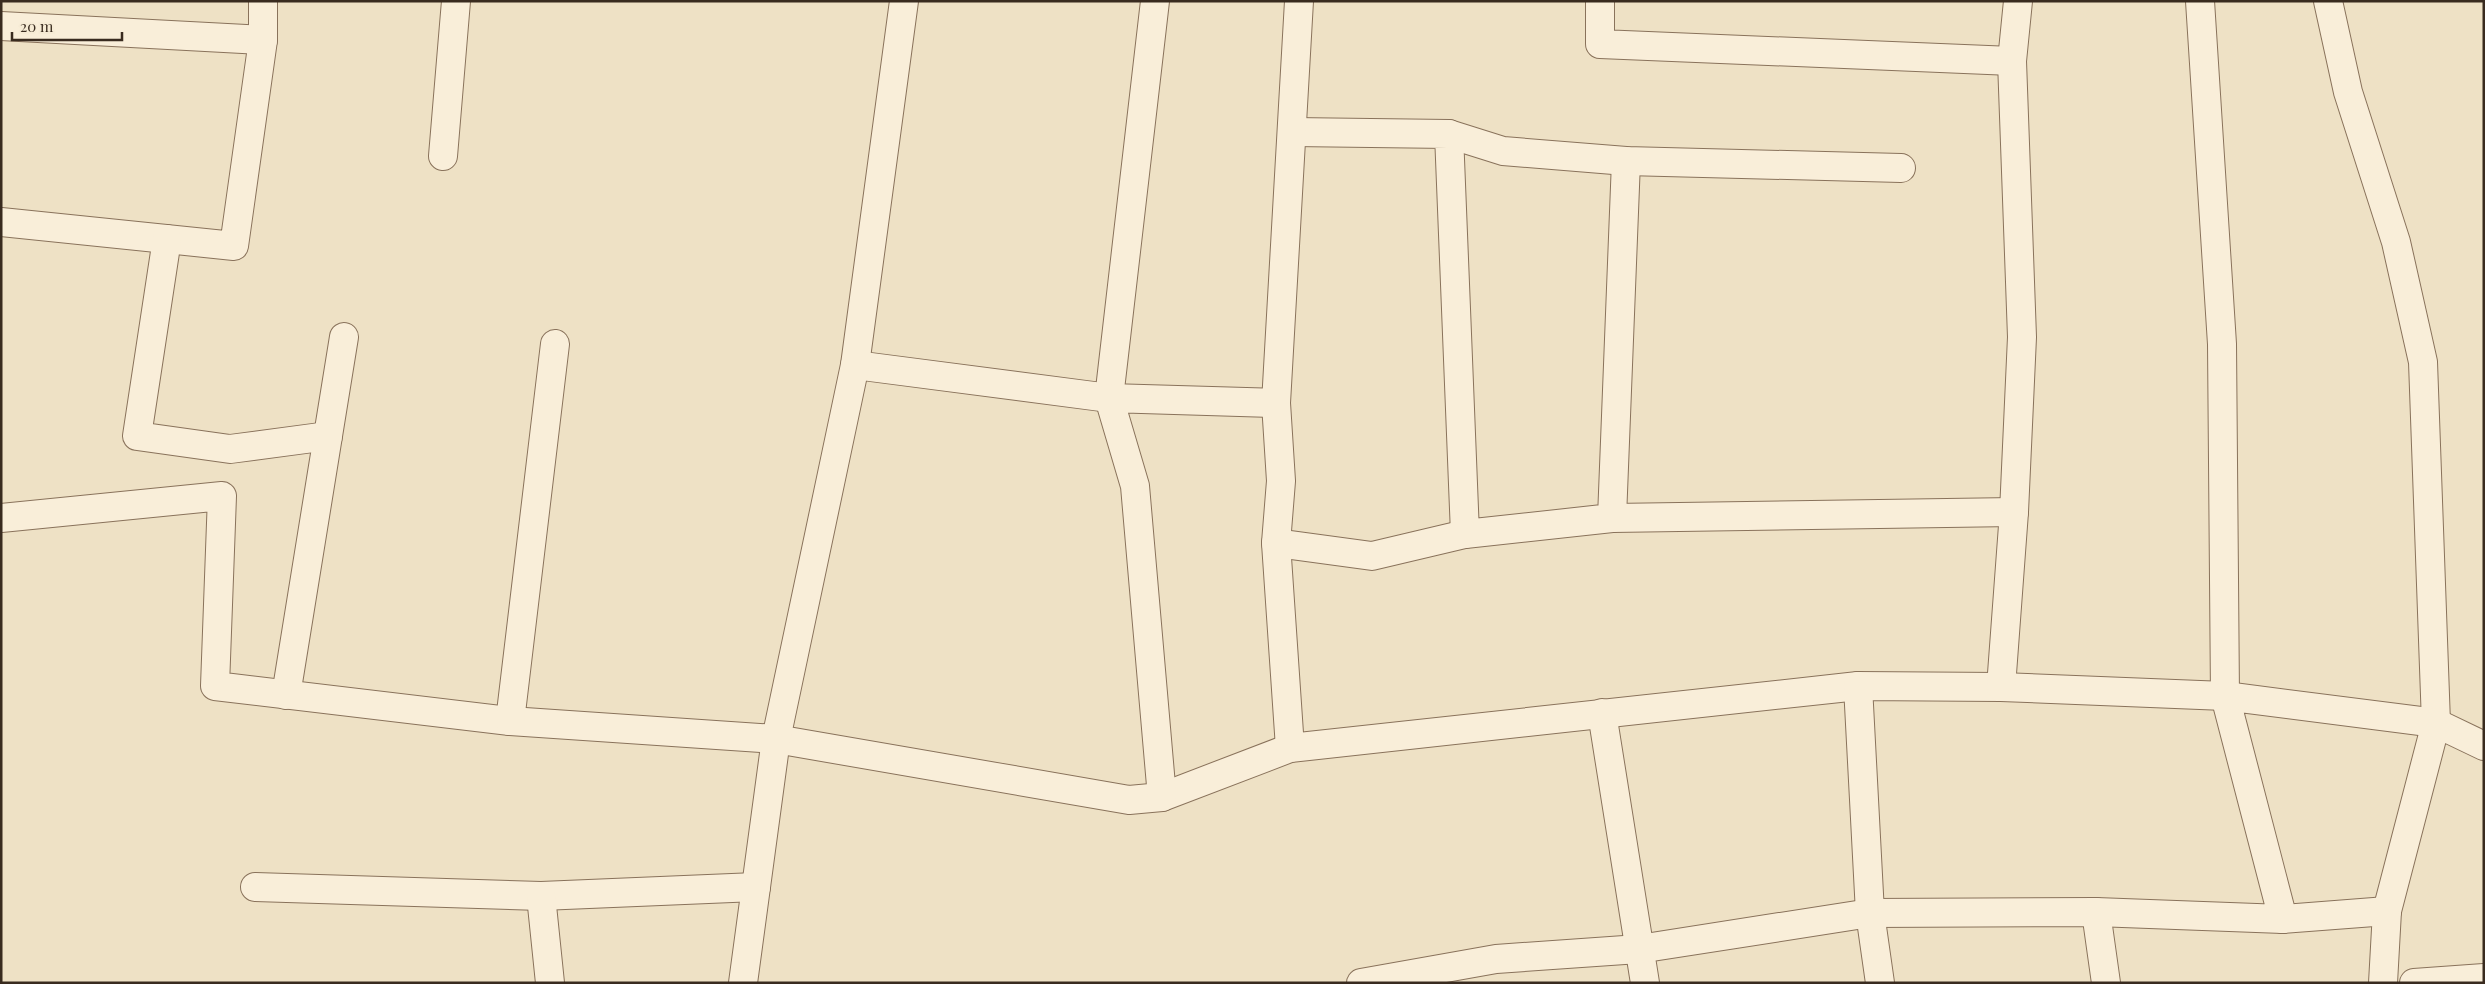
<svg xmlns="http://www.w3.org/2000/svg" width="2485" height="984" font-family="'Playfair Display',serif">
  <style>
    .lines { fill: none; stroke-linecap: round; stroke-linejoin: round }
    .minor-casing { stroke: #89725b; stroke-width: 30 }
    .minor { stroke: #f9eed9; stroke-width: 28 }
  </style>
  <rect width="100%" height="100%" fill="#eee1c5"/>
  <g class="lines">
    <defs>
      <g id="minor">
        <polyline points="1600,1 1600,44 2012,61"/>
        <polyline points="2328,1 2348,92 2396,242 2423,362 2436,723 2387,911 2383,983"/>
        <polyline points="1,26 263,40"/>
        <polyline points="1293,132 1449,134 1465,534 1612,518 1626,161"/>
        <polyline points="1449,134 1503,151 1626,161 1901,168"/>
        <polyline points="443,156 456,1"/>
        <polyline points="1,222 234,246 263,40 263,1"/>
        <polyline points="167,239 137,436 230,449 328,436"/>
        <polyline points="855,365 1109,398 1155,1"/>
        <polyline points="1,518 222,496 215,686 510,721 776,739 1129,800 1162,797 1290,748 1858,686 2001,687 2225,696 2222,344 2200,1"/>
        <polyline points="1612,518 2014,512"/>
        <polyline points="1276,543 1372,556 1465,534"/>
        <polyline points="1858,686 1870,913 1880,983"/>
        <polyline points="2001,687 2014,512 2022,337 2012,61 2018,1"/>
        <polyline points="286,695 344,337"/>
        <polyline points="1602,713 1645,983"/>
        <polyline points="510,721 555,344"/>
        <polyline points="1290,748 1276,543 1281,481 1276,403 1299,1"/>
        <polyline points="1162,797 1135,486 1109,398 1276,403"/>
        <polyline points="255,887 541,896 756,887"/>
        <polyline points="541,896 550,983"/>
        <polyline points="2096,912 2106,983"/>
        <polyline points="2283,919 2387,911"/>
        <polyline points="743,983 776,739 855,365 904,1"/>
        <polyline points="1361,983 1496,959 1639,949 1870,913 2096,912 2283,919 2225,696 2436,723 2484,746"/>
        <polyline points="2414,983 2484,978"/>
      </g>
    </defs>
    <use href="#minor" class="minor-casing"/>
    <use href="#minor" class="minor"/>
  </g>
  <rect width="2485" height="984" fill="none" stroke="#392b1f" stroke-width="5"/>
  <path d="M12 32v8h110v-8" fill="none" stroke="#392b1f" stroke-width="2.5"/>
  <text x="20" y="32" font-size="15" fill="#392b1f" stroke="#f6ebd5" stroke-width="4" paint-order="stroke">20 m</text>
</svg>
